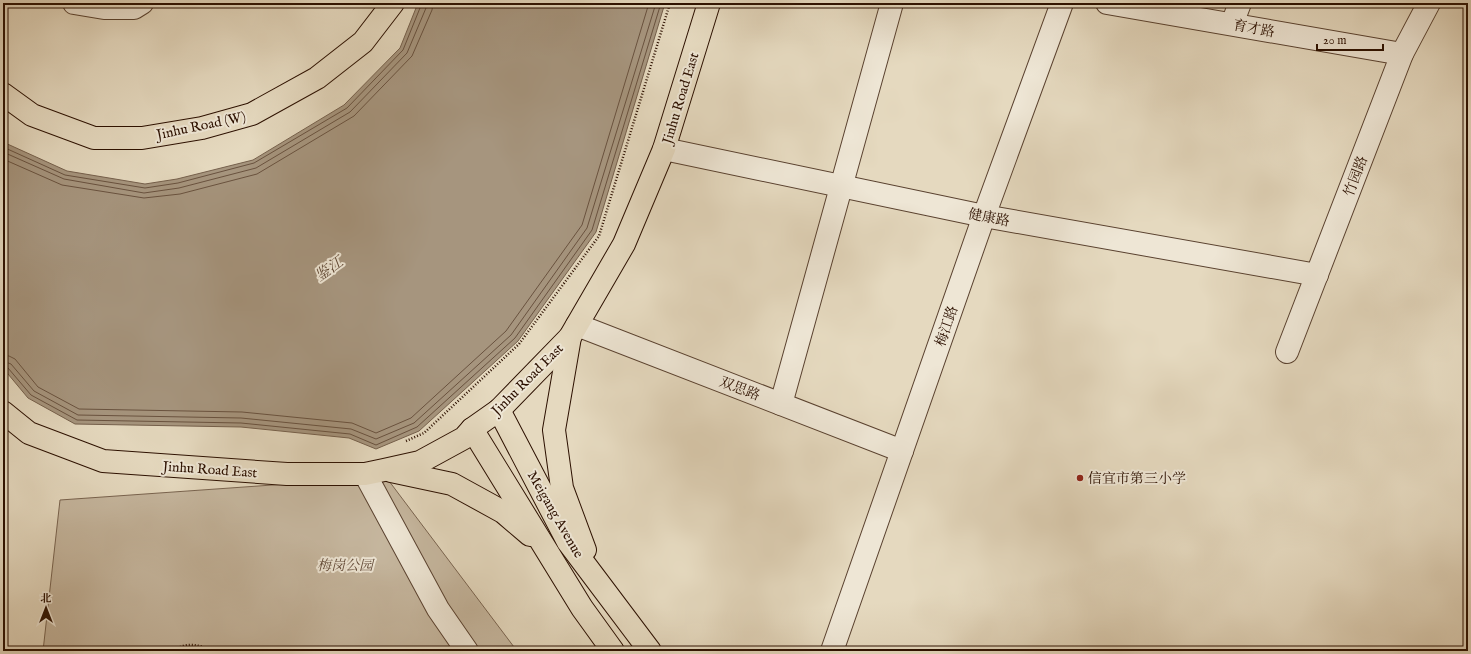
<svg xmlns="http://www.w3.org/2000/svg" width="1471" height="654" font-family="'IM FELL English','Noto Serif SC',serif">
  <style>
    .green { fill: #c6b79f; stroke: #796450 }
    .water { fill: #a6957e; stroke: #75604c }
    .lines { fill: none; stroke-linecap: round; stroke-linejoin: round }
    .shore { stroke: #69523f; stroke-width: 1 }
    .minor-casing { stroke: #5a4230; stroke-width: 24 }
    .major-casing { stroke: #2c1000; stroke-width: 24 }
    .path { stroke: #2c1000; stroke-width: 2.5; stroke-dasharray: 1 2; stroke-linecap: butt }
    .minor { stroke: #eee6d5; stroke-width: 22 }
    .major { stroke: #e5d9bf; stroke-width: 22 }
    .poi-dot { fill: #8f2418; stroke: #eee6d5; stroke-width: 1.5 }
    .labels { text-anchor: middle; stroke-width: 4; stroke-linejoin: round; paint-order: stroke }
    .street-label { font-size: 14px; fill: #2c1000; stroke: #eee6d5 }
    .poi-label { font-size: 14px; fill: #2c1000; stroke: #eee6d5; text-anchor: start }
    .park-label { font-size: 14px; font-style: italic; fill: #624a38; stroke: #eee6d5 }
    .water-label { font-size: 15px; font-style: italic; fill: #5d4532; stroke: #eee6d5 }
  </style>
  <rect width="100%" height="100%" fill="#e5d9bf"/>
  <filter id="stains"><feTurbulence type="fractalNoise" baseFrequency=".005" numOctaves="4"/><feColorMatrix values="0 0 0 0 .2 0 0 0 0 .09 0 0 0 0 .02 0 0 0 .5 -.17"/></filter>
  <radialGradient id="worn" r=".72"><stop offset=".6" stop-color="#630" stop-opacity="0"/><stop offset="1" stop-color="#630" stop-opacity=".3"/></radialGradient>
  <polygon class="green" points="386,477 517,651 43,651 60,500"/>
  <polygon class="water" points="418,3 665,3 596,232 518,341 419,431 376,449 349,438 241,427 75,424 28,398 3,368 3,142 67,171 145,184 177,179 253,160 344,105 400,48"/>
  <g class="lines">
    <g class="shore">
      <polyline points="3,147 65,175 145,188 178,183 254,163 347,108 403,50 422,3"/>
      <polyline points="3,152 64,179 144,193 179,188 256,168 350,112 407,53 426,8 427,3"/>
      <polyline points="3,159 62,185 144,198 180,194 257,174 354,116 412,56 432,10 433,3"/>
      <polyline points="3,355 9,356 15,359 38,387 79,409 242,412 352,423 376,433 411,418 506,331 582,225 649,3"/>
      <polyline points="3,361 11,364 34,391 78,415 241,418 351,429 376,439 414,423 511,335 587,228 656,3"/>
      <polyline points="3,366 8,368 31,395 77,420 241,423 350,434 376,445 417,427 515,338 592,230 661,3"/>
    </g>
    <defs>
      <g id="minor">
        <polyline points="74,3 104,8 134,8 142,3"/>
        <polyline points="1107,3 1402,54"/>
        <polyline points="1232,24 1240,3"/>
        <polyline points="664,149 984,216 1317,275"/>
        <polyline points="577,325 902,451"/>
        <polyline points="1287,352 1402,54 1429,3"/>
        <polyline points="781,404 892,3"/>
        <polyline points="365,474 438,609 467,651"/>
        <polyline points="832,651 984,216 1062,3"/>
      </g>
      <g id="major">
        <polyline points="3,94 32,115 94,138 142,138 202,128 252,114 317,78 363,42 393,3"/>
        <polyline points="570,337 554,430 562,488 585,550"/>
        <polyline points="499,410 568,542 650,651"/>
        <polyline points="3,412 29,433 103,461 287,474 365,474 384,470 420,462 464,438 472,429 499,410 570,337 624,244 664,149 709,3"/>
        <polyline points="472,429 582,608 613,651"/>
        <polyline points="391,471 452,484 503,512 530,535"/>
      </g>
    </defs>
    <use href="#minor" class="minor-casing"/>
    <use href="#major" class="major-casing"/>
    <g class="path">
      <polyline points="406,441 424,433 519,344 599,236 670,3"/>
      <path d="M172,651C188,641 198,645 215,651"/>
    </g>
    <use href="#minor" class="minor"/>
    <use href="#major" class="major"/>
  </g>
  <circle class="poi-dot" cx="1080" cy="478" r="4"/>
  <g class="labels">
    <g class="street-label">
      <text transform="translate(1254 28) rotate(10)" y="5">育才路</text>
      <text transform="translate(680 98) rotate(-73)" y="5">Jinhu Road East</text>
      <text transform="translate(201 125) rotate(-12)" y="5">Jinhu Road (W)</text>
      <text transform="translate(1355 176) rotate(-69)" y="5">竹园路</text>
      <text transform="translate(989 217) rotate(11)" y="5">健康路</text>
      <text transform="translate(946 326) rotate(-71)" y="5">梅江路</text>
      <text transform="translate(527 379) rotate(-45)" y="5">Jinhu Road East</text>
      <text transform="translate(740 388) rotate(21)" y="5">双思路</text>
      <text transform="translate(210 469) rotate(4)" y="5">Jinhu Road East</text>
      <text transform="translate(556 514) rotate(60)" y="5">Meigang Avenue</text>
    </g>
    <g class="poi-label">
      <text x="1088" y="483">信宜市第三小学</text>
    </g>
    <g class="park-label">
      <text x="345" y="570">梅岗公园</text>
    </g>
    <g class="water-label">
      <text transform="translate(329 269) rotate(-35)" y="5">鉴江</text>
    </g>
  </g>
  <rect width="1471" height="654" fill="none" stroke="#e5d9bf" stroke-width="16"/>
  <rect x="4" y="4" width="1463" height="646" fill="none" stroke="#2c1000" stroke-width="2"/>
  <rect x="8" y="8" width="1455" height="638" fill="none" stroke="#2c1000"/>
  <g transform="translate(46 608)" stroke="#eee6d5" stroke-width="3" paint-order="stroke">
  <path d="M0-3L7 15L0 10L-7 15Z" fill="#2c1000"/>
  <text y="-6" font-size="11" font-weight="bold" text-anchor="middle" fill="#2c1000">北</text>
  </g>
  <path d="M1317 44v6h66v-6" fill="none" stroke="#2c1000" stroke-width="2"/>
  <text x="1323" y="44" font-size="12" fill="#2c1000" stroke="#eee6d5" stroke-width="3" paint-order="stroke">20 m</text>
  <rect width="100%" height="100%" filter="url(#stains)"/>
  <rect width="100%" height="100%" fill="url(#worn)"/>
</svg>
